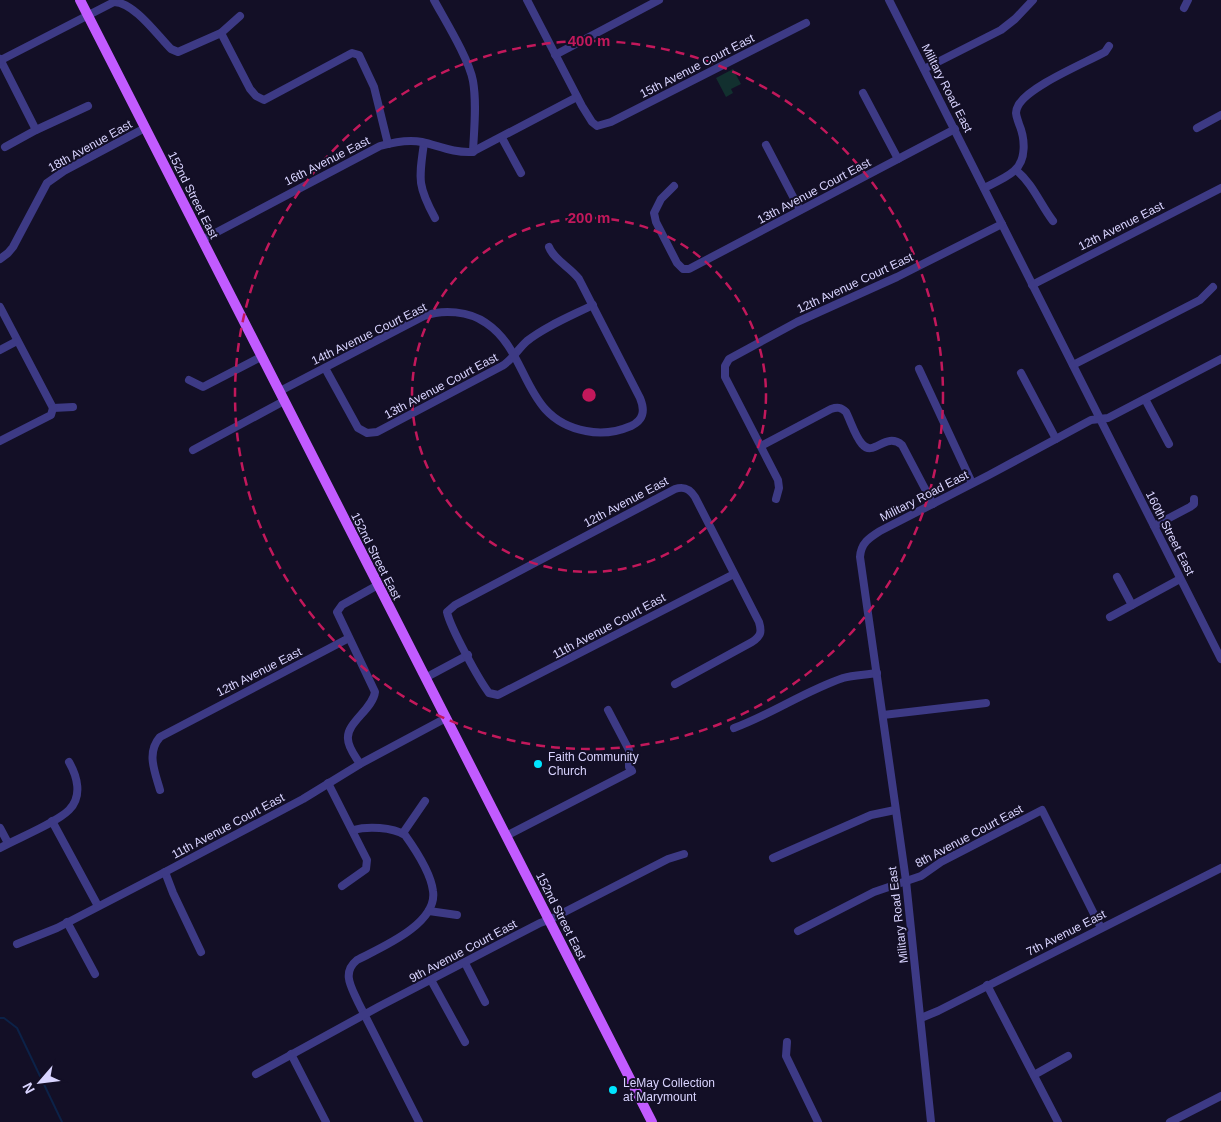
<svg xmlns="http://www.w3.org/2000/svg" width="1221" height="1122" font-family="Helvetica,sans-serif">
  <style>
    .green { fill: #12302f }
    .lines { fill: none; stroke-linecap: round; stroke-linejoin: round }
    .stream { stroke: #0c2248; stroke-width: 2 }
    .minor { stroke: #3d3a85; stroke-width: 8 }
    .major { stroke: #c25bff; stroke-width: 10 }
    .ring { fill: none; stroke: #c2185b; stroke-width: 2.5; stroke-dasharray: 9 6 }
    .poi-dot { fill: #00e5ff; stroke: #130f26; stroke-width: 2 }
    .labels { text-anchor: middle; stroke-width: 4; stroke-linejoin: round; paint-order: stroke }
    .street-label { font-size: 12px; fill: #d9d4ff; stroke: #130f26 }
    .poi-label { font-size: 12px; fill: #d9d4ff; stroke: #130f26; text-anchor: start }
    .centre { fill: #c2185b; stroke: #130f26; stroke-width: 2.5 }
    .ring-label { font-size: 15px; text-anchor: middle; font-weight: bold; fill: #c2185b; stroke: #130f26; stroke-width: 4; stroke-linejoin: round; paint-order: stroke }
  </style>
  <rect width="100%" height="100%" fill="#130f26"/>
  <polygon class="green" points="733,69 741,84 731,89 733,93 726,97 716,78"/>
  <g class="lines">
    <polyline class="stream" points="0,1018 4,1018 17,1028 62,1122"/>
    <g class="minor">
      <path d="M434,0C446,22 469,59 473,81C477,104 474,129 473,152"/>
      <polyline points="527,0 582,106 592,122 597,126 611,122 806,23"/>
      <polyline points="889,0 1221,659"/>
      <path d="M114,2C135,3 157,35 171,49L178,52L221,33L240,16"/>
      <polyline points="1184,8 1188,0"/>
      <polyline points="221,33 250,89 256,96 264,100 352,53 359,55 374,87 388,144"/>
      <polyline points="555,55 659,0"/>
      <polyline points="0,59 36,130"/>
      <polyline points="1,60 114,2"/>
      <polyline points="924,69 1001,30 1015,19 1033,0"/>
      <polyline points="863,93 898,159"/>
      <polyline points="1197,128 1221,115"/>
      <polyline points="502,138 521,173"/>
      <path d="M424,143C419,179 417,185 435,218"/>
      <polyline points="766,145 800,210"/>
      <polyline points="5,147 36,130 88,106"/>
      <path d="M1016,170C1033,184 1040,204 1053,221"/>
      <polyline points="674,186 661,199 654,213 656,222 677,263 683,269 689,269 955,129"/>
      <path d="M984,188C994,183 1006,178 1014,171C1027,160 1025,138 1019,124C1017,117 1014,113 1018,106C1027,87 1085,63 1105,52L1109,46"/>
      <path d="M202,240L380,146C394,142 408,139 422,142C439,146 454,153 472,152L577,97"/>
      <polyline points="0,259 8,253 13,247 47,183 64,171 145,128"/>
      <polyline points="1032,285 1221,188"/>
      <polyline points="0,307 53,408"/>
      <polyline points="0,350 17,341"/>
      <polyline points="1073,365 1200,300 1213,287"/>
      <path d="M325,368L358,428L367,433L377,432L502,366C512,360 518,349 527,341C546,326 571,316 593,305"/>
      <polyline points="919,369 972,483"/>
      <polyline points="1021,373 1056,439"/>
      <polyline points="189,380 203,387 261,357"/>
      <path d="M280,391L424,316C443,309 469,311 486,323C531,353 521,419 586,431C600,434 617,432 631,426C644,420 645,410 640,398L579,279C570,267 554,260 549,247"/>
      <polyline points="1145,399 1169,444"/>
      <polyline points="53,408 73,407"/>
      <polyline points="0,441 51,415 53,408"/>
      <path d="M761,446L831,409C837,407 841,407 846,412C851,422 855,436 862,444C874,458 885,431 902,445L933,504"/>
      <polyline points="193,450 284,401"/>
      <polyline points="776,499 779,488 778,480 725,377 725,366 729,359 797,322 897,277 1002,224"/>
      <polyline points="1154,526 1190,507 1194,504 1194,499"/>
      <polyline points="1117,577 1132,605"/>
      <polyline points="1110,617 1180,579"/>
      <polyline points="425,678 468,655"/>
      <path d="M675,684L752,642C761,636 762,632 759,622L695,497C690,489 684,486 675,489L455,605L447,612C450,627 479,680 489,693L498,695L734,574"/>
      <polyline points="883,715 986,703"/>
      <path d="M734,728C772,714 805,691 843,678C854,675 866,675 877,673"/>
      <path d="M360,764C356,757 348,748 348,739C346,723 373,709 375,692L337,612L342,605L378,585"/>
      <polyline points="328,783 367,860 366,869 342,886"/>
      <path d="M160,790C155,772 146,753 160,737L349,638"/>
      <polyline points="52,821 98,906"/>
      <polyline points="0,828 8,843"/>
      <path d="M353,830C368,826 392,827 405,835C415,849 431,874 433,891C438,924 380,948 357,960C341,973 352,988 358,1002L419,1122"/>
      <polyline points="403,833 425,801"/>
      <polyline points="506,836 632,771 629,767 629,750 608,710"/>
      <path d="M0,848C18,838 56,823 69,810C83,796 77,776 69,762"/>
      <polyline points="773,858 871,815 895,810"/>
      <polyline points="165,872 173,893 201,952"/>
      <polyline points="429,911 457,915"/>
      <polyline points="67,922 95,974"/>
      <polyline points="798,931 874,892 921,876 941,862 1042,810 1101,928"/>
      <polyline points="17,944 57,928 165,872 303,799 360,764 446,718"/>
      <polyline points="465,963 485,1002"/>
      <polyline points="431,980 465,1042"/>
      <polyline points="987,985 1058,1122"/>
      <polyline points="921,1018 938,1011 1221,868"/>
      <polyline points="787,1042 786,1056 818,1122"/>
      <polyline points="291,1054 326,1122"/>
      <polyline points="256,1074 380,1006 540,923 549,920 668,859 684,854"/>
      <polyline points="1034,1075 1068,1056"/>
      <path d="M931,1122L906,881L860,557C861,543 869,538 880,531L989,475L1091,420L1108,418L1221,359"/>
      <polyline points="1170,1122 1221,1096"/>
    </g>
    <polyline class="major" points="80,0 652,1122"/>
  </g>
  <g class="ring">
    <circle cx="589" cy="395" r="177"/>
    <circle cx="589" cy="395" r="354"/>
  </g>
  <g class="poi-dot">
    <circle cx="538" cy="764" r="5"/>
    <circle cx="613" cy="1090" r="5"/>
  </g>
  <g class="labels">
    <g class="street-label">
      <text transform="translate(697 66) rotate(-27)" y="4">15th Avenue Court East</text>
      <text transform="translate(947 88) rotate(63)" y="4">Military Road East</text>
      <text transform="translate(90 146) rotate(-29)" y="4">18th Avenue East</text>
      <text transform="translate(327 161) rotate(-27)" y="4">16th Avenue East</text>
      <text transform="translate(814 191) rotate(-28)" y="4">13th Avenue Court East</text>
      <text transform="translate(193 195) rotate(63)" y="4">152nd Street East</text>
      <text transform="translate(1121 226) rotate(-27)" y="4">12th Avenue East</text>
      <text transform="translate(855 283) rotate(-25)" y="4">12th Avenue Court East</text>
      <text transform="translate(369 334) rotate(-26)" y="4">14th Avenue Court East</text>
      <text transform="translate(441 386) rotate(-28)" y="4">13th Avenue Court East</text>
      <text transform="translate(924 496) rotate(-27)" y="4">Military Road East</text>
      <text transform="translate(626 502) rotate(-28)" y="4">12th Avenue East</text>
      <text transform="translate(1170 533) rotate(63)" y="4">160th Street East</text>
      <text transform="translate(376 556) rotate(63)" y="4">152nd Street East</text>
      <text transform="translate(609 626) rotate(-28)" y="4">11th Avenue Court East</text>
      <text transform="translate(259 672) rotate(-27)" y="4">12th Avenue East</text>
      <text transform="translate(228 826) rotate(-28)" y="4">11th Avenue Court East</text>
      <text transform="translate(969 836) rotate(-28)" y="4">8th Avenue Court East</text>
      <text transform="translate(898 915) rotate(-97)" y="4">Military Road East</text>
      <text transform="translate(561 916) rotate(63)" y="4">152nd Street East</text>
      <text transform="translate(1066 933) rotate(-27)" y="4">7th Avenue East</text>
      <text transform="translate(463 951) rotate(-28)" y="4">9th Avenue Court East</text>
    </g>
    <g class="poi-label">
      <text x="548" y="761">Faith Community<tspan x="548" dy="14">Church</tspan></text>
      <text x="623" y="1087">LeMay Collection<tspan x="623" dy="14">at Marymount</tspan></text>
    </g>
  </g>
  <circle cx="589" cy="395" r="8" class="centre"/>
  <g class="ring-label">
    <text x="589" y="46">400 m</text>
    <text x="589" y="223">200 m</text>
  </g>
  <g transform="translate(40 1082) rotate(242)" stroke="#130f26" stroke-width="4" paint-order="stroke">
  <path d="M0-4L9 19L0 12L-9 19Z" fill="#d9d4ff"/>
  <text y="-8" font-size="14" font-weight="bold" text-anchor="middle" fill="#d9d4ff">N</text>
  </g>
</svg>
